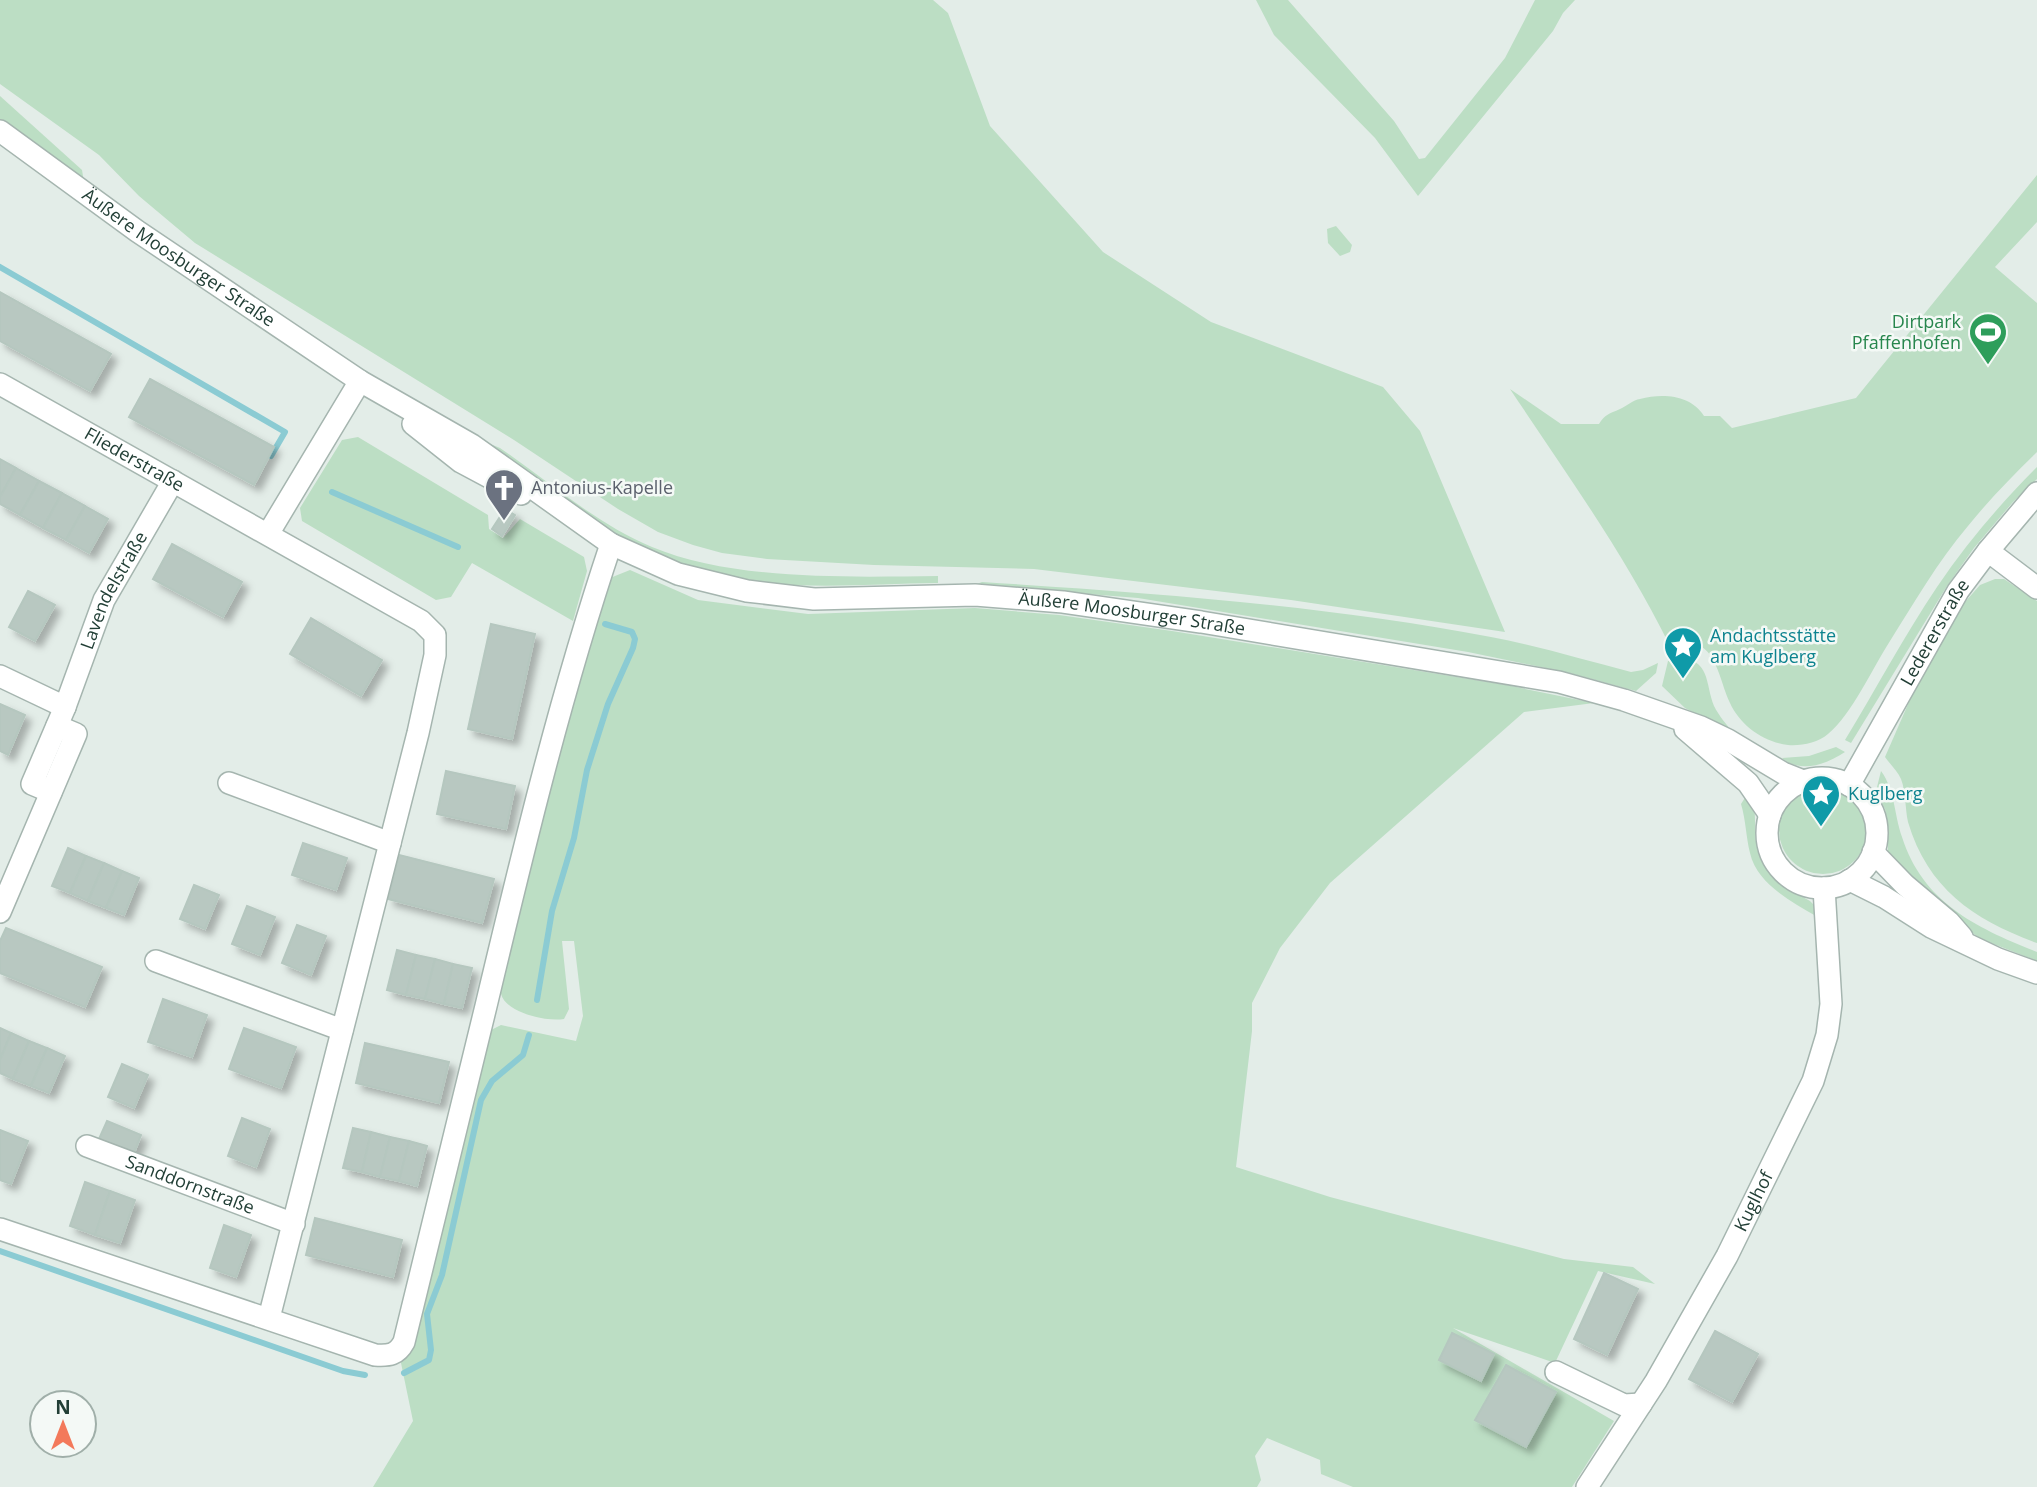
<svg xmlns="http://www.w3.org/2000/svg" width="2037" height="1487" font-family="'Open Sans',sans-serif">
  <style>
    .green { fill: #bcdec4 }
    .lines { fill: none; stroke-linecap: round; stroke-linejoin: round }
    .stream { stroke: #8bcbd3; stroke-width: 6 }
    .building { fill: #b8c8c1; stroke: #b5c7bf; stroke-width: 2; filter: url(#shadow) }
    .minor-casing { stroke: #a5b5af; stroke-width: 24 }
    .minor { stroke: #fff; stroke-width: 21 }
    .labels { text-anchor: middle; stroke-width: 5; stroke-linejoin: round; paint-order: stroke }
    .street-label { font-size: 18px; fill: #223f36; stroke: #f4f9f6 }
    .leisure-label { font-size: 18px; fill: #27864d; stroke: #f4f9f6; text-anchor: end }
    .worship-label { font-size: 18px; fill: #5b616d; stroke: #f4f9f6; text-anchor: start }
    .culture-label { font-size: 18px; fill: #0d838f; stroke: #f4f9f6; text-anchor: start }
  </style>
  <defs>
    <filter id="shadow"><feDropShadow dx="6" dy="6" stdDeviation="3.5" flood-color="#0004"/></filter>
  </defs>
  <rect width="100%" height="100%" fill="#e3ede8"/>
  <g class="green">
    <polygon points="0,0 933,0 948,13 990,126 1103,252 1211,322 1383,387 1420,431 1505,632 1291,600 1034,569 874,565 767,559 722,553 693,545 658,532 618,509 514,440 195,243 139,196 99,155 0,84"/>
    <polygon points="1256,0 1288,0 1394,121 1419,159 1425,158 1505,58 1535,0 1575,0 1563,13 1553,31 1418,196 1375,138 1274,35"/>
    <polygon points="0,96 82,170 85,188 0,123"/>
    <path d="M2037,175V222L1995,267L2037,303V452C2013,475 1989,500 1968,526C1938,561 1914,603 1890,641C1872,669 1852,714 1828,734C1818,743 1801,746 1788,745C1763,742 1740,725 1730,703C1717,676 1716,630 1670,646C1625,555 1566,473 1510,389L1561,424H1599C1605,414 1609,414 1620,409C1627,406 1633,400 1640,399C1663,393 1691,395 1704,416H1720L1732,428L1856,398Z"/>
    <polygon points="1336,226 1352,245 1350,252 1340,256 1328,243 1327,229"/>
    <polygon points="358,437 488,515 489,529 503,538 520,519 584,557 587,571 573,621 472,563 451,597 436,600 302,521 300,508 342,440"/>
    <path d="M483,441L500,448C549,482 597,524 652,547C733,581 851,577 938,576V583C849,584 750,596 666,559C599,530 542,482 483,441Z"/>
    <path d="M2037,467V479L2013,502L1974,548L1947,586L1851,743L1845,740C1876,689 1904,636 1937,587C1966,544 2000,504 2037,467Z"/>
    <path d="M630,570L698,600L808,614L975,608L1059,615L1172,631L1506,685L1594,703L1524,712L1330,883L1280,948L1252,1003V1031L1236,1167L1330,1197L1564,1259L1633,1267L1655,1284L1598,1271L1555,1363L1453,1328L1614,1421L1572,1487H1353L1321,1474L1320,1460L1267,1438L1255,1456L1261,1480L1257,1487H373L413,1421L401,1363L484,1042L491,1030L501,1025L576,1041L583,1016L574,941H562L569,1009L564,1019C547,1022 506,1013 501,994C499,986 502,975 503,966L590,625L610,578Z"/>
    <path d="M1995,579H2004L2037,601V943C1974,920 1928,889 1908,822C1905,808 1906,792 1901,779C1898,772 1890,764 1885,757L1926,663L1965,602L1980,585Z"/>
    <path d="M982,582C1152,593 1323,605 1491,637C1538,646 1584,660 1631,672L1643,670L1658,663L1656,673L1636,691L1570,673L1468,652L1138,598L974,585Z"/>
    <path d="M1677,658C1711,658 1705,684 1714,706C1719,716 1727,725 1734,734L1685,708L1662,686L1668,661Z"/>
    <path d="M1836,747L1845,752C1827,764 1801,774 1782,758L1809,756Z"/>
    <path d="M1881,771C1895,790 1894,814 1902,837C1923,903 1977,928 2037,952V961L1981,939L1939,909L1888,861V824L1885,809L1876,791Z"/>
    <circle cx="1823" cy="830" r="44"/>
    <path d="M1748,793C1756,805 1755,816 1755,830C1756,872 1778,883 1810,901L1815,906L1816,916C1791,901 1757,884 1750,853C1746,837 1746,821 1741,804Z"/>
  </g>
  <g class="lines">
    <g class="stream">
      <polyline points="0,267 285,432 271,456"/>
      <polyline points="332,492 458,547"/>
      <polyline points="537,1000 552,911 574,838 587,770 608,704 633,648 635,639 632,632 605,624"/>
      <polyline points="0,1251 343,1371 365,1375"/>
      <polyline points="404,1373 429,1360 431,1350 427,1314 442,1275 481,1100 492,1081 523,1055 529,1035"/>
    </g>
  </g>
  <g class="building">
    <polygon points="0,292 111,354 90,391 0,341"/>
    <polygon points="150,379 274,447 254,485 129,417"/>
    <polygon points="0,459 16,468 0,497"/>
    <polygon points="16,468 39,481 20,515 0,504 0,497"/>
    <polygon points="39,481 62,493 43,528 20,515"/>
    <polygon points="62,493 85,506 66,540 43,528"/>
    <polygon points="85,506 108,519 89,553 66,540"/>
    <polygon points="505,509 515,515 502,536 492,529"/>
    <polygon points="172,544 242,582 223,617 153,579"/>
    <polygon points="28,591 55,605 35,641 9,627"/>
    <polygon points="311,618 382,660 361,696 290,654"/>
    <polygon points="491,624 535,634 512,739 468,729"/>
    <polygon points="0,704 25,715 8,755 0,751"/>
    <polygon points="446,771 515,786 506,829 437,814"/>
    <polygon points="303,843 347,858 336,890 292,875"/>
    <polygon points="68,848 86,856 70,893 52,886"/>
    <polygon points="399,855 494,879 482,923 388,899"/>
    <polygon points="86,856 104,863 88,901 70,893"/>
    <polygon points="104,863 122,871 106,908 88,901"/>
    <polygon points="122,871 139,878 124,915 106,908"/>
    <polygon points="194,885 219,895 205,929 180,919"/>
    <polygon points="247,906 275,917 260,955 232,944"/>
    <polygon points="297,925 326,936 311,975 282,963"/>
    <polygon points="6,928 102,967 85,1007 0,973 0,941"/>
    <polygon points="397,950 416,955 406,995 387,990"/>
    <polygon points="416,955 435,959 425,999 406,995"/>
    <polygon points="435,959 453,964 444,1004 425,999"/>
    <polygon points="453,964 472,968 462,1008 444,1004"/>
    <polygon points="163,999 207,1015 192,1057 148,1042"/>
    <polygon points="0,1028 11,1033 0,1060"/>
    <polygon points="244,1028 296,1047 281,1088 229,1069"/>
    <polygon points="11,1033 29,1041 13,1079 0,1073 0,1060"/>
    <polygon points="29,1041 47,1048 31,1086 13,1079"/>
    <polygon points="365,1043 449,1062 439,1103 356,1083"/>
    <polygon points="47,1048 65,1056 49,1093 31,1086"/>
    <polygon points="122,1064 148,1075 134,1108 108,1097"/>
    <polygon points="242,1118 270,1129 256,1167 228,1156"/>
    <polygon points="107,1121 141,1135 134,1153 99,1139"/>
    <polygon points="353,1128 371,1132 362,1172 343,1168"/>
    <polygon points="0,1130 28,1141 11,1184 0,1180"/>
    <polygon points="371,1132 390,1137 380,1177 362,1172"/>
    <polygon points="390,1137 409,1141 399,1181 380,1177"/>
    <polygon points="409,1141 427,1146 417,1186 399,1181"/>
    <polygon points="85,1182 110,1191 95,1235 70,1226"/>
    <polygon points="110,1191 135,1200 120,1243 95,1235"/>
    <polygon points="315,1218 402,1240 393,1277 306,1255"/>
    <polygon points="224,1225 251,1235 236,1277 210,1268"/>
    <polygon points="1604,1273 1638,1289 1607,1355 1574,1339"/>
    <polygon points="1715,1331 1758,1354 1732,1402 1689,1379"/>
    <polygon points="1452,1333 1494,1354 1481,1381 1439,1360"/>
    <polygon points="1506,1365 1556,1392 1526,1447 1475,1420"/>
  </g>
  <g class="lines">
    <defs>
      <g id="minor">
        <path id="s1" d="M0,131L137,231L360,381L472,445L611,544L678,574L747,591L814,599L975,595L1063,602L1201,622L1559,682L1624,700L1701,727L1728,740L1783,773L1803,781"/>
        <path id="s2" d="M0,384L421,621L435,635V655L418,733L269,1318"/>
        <polyline points="413,424 461,462 521,494"/>
        <polyline points="268,534 360,381"/>
        <polyline points="1988,551 2037,588"/>
        <polyline points="0,676 65,707"/>
        <polyline points="1685,729 1748,783 1770,815"/>
        <circle cx="1822" cy="833" r="55"/>
        <polyline points="229,783 390,843"/>
        <path id="s3" d="M1849,785L1958,591L1988,551L2037,493"/>
        <path id="s4" d="M51,792L32,784L65,707L104,600L173,481"/>
        <polyline points="1873,852 1905,885 1949,922 1962,937"/>
        <polyline points="1850,880 1884,897 1931,927 1998,959 2037,973"/>
        <polyline points="0,912 76,734 57,726"/>
        <polyline points="156,961 342,1030"/>
        <path id="s5" d="M87,1146L294,1224"/>
        <path d="M0,1229L375,1355C389,1356 397,1355 404,1342C431,1230 459,1118 486,1006C523,851 560,696 611,544"/>
        <polyline points="1556,1372 1624,1405 1641,1404"/>
        <path id="s6" d="M1587,1487L1656,1381L1727,1256L1813,1081L1827,1035L1831,1004L1824,888"/>
      </g>
    </defs>
    <use href="#minor" class="minor-casing"/>
    <use href="#minor" class="minor"/>
  </g>
  <defs>
    <symbol id="stadium-pin" viewBox="-11 -11 22 30"><path d="M0 17L-7.5 6A9.5 9.5 0 1 1 7.5 6Z" fill="#2e9e5b" stroke="#f4f9f6"/><path d="M0-5a6.5 5 0 1 0 0 10a6.5 5 0 1 0 0-10ZM-3.5-1.8h7v3.6h-7Z" fill="#fff"/></symbol>
    <symbol id="church-pin" viewBox="-11 -11 22 30"><path d="M0 17L-7.5 6A9.5 9.5 0 1 1 7.5 6Z" fill="#6b7280" stroke="#f4f9f6"/><path d="M-1.2-6h2.4v3.5h3.3v2.4h-3.3V6h-2.4V-.1h-3.3v-2.4h3.3Z" fill="#fff"/></symbol>
    <symbol id="sight-pin" viewBox="-11 -11 22 30"><path d="M0 17L-7.5 6A9.5 9.5 0 1 1 7.5 6Z" fill="#0f9aa8" stroke="#f4f9f6"/><path d="M0-6L1.8-2.2L6-1.7L2.9 1.2L3.7 5.4L0 3.3L-3.7 5.4L-2.9 1.2L-6-1.7L-1.8-2.2Z" fill="#fff"/></symbol>
  </defs>
  <g fill-rule="evenodd">
    <use href="#stadium-pin" x="1966" y="310" width="44" height="60"/>
    <use href="#church-pin" x="482" y="466" width="44" height="60"/>
    <use href="#sight-pin" x="1661" y="624" width="44" height="60"/>
    <use href="#sight-pin" x="1799" y="772" width="44" height="60"/>
  </g>
  <g class="labels">
    <g class="street-label">
      <text dy="6" stroke="none"><textPath href="#s1" startOffset="219">Äußere Moosburger Straße</textPath></text>
      <text dy="6" stroke="none"><textPath href="#s2" startOffset="154">Fliederstraße</textPath></text>
      <text dy="6" stroke="none"><textPath href="#s4" startOffset="231">Lavendelstraße</textPath></text>
      <text dy="6" stroke="none"><textPath href="#s1" startOffset="1269">Äußere Moosburger Straße</textPath></text>
      <text dy="6" stroke="none"><textPath href="#s3" startOffset="175">Ledererstraße</textPath></text>
      <text dy="6" stroke="none"><textPath href="#s5" startOffset="110">Sanddornstraße</textPath></text>
      <text dy="6" stroke="none"><textPath href="#s6" startOffset="331">Kuglhof</textPath></text>
    </g>
    <g class="leisure-label">
      <text x="1961" y="328">Dirtpark<tspan x="1961" dy="21">Pfaffenhofen</tspan></text>
    </g>
    <g class="worship-label">
      <text x="531" y="494">Antonius-Kapelle</text>
    </g>
    <g class="culture-label">
      <text x="1710" y="642">Andachtsstätte<tspan x="1710" dy="21">am Kuglberg</tspan></text>
      <text x="1848" y="800">Kuglberg</text>
    </g>
  </g>
  <g transform="translate(63 1424)"><circle r="33" fill="#f4f9f6" stroke="#a0afa9" stroke-width="2"/>
  <path d="M0-5L12 26L0 18L-12 26Z" fill="#f3795b"/>
  <text y="-10" font-size="19" font-weight="bold" text-anchor="middle" fill="#223f36">N</text>
  </g>
</svg>
